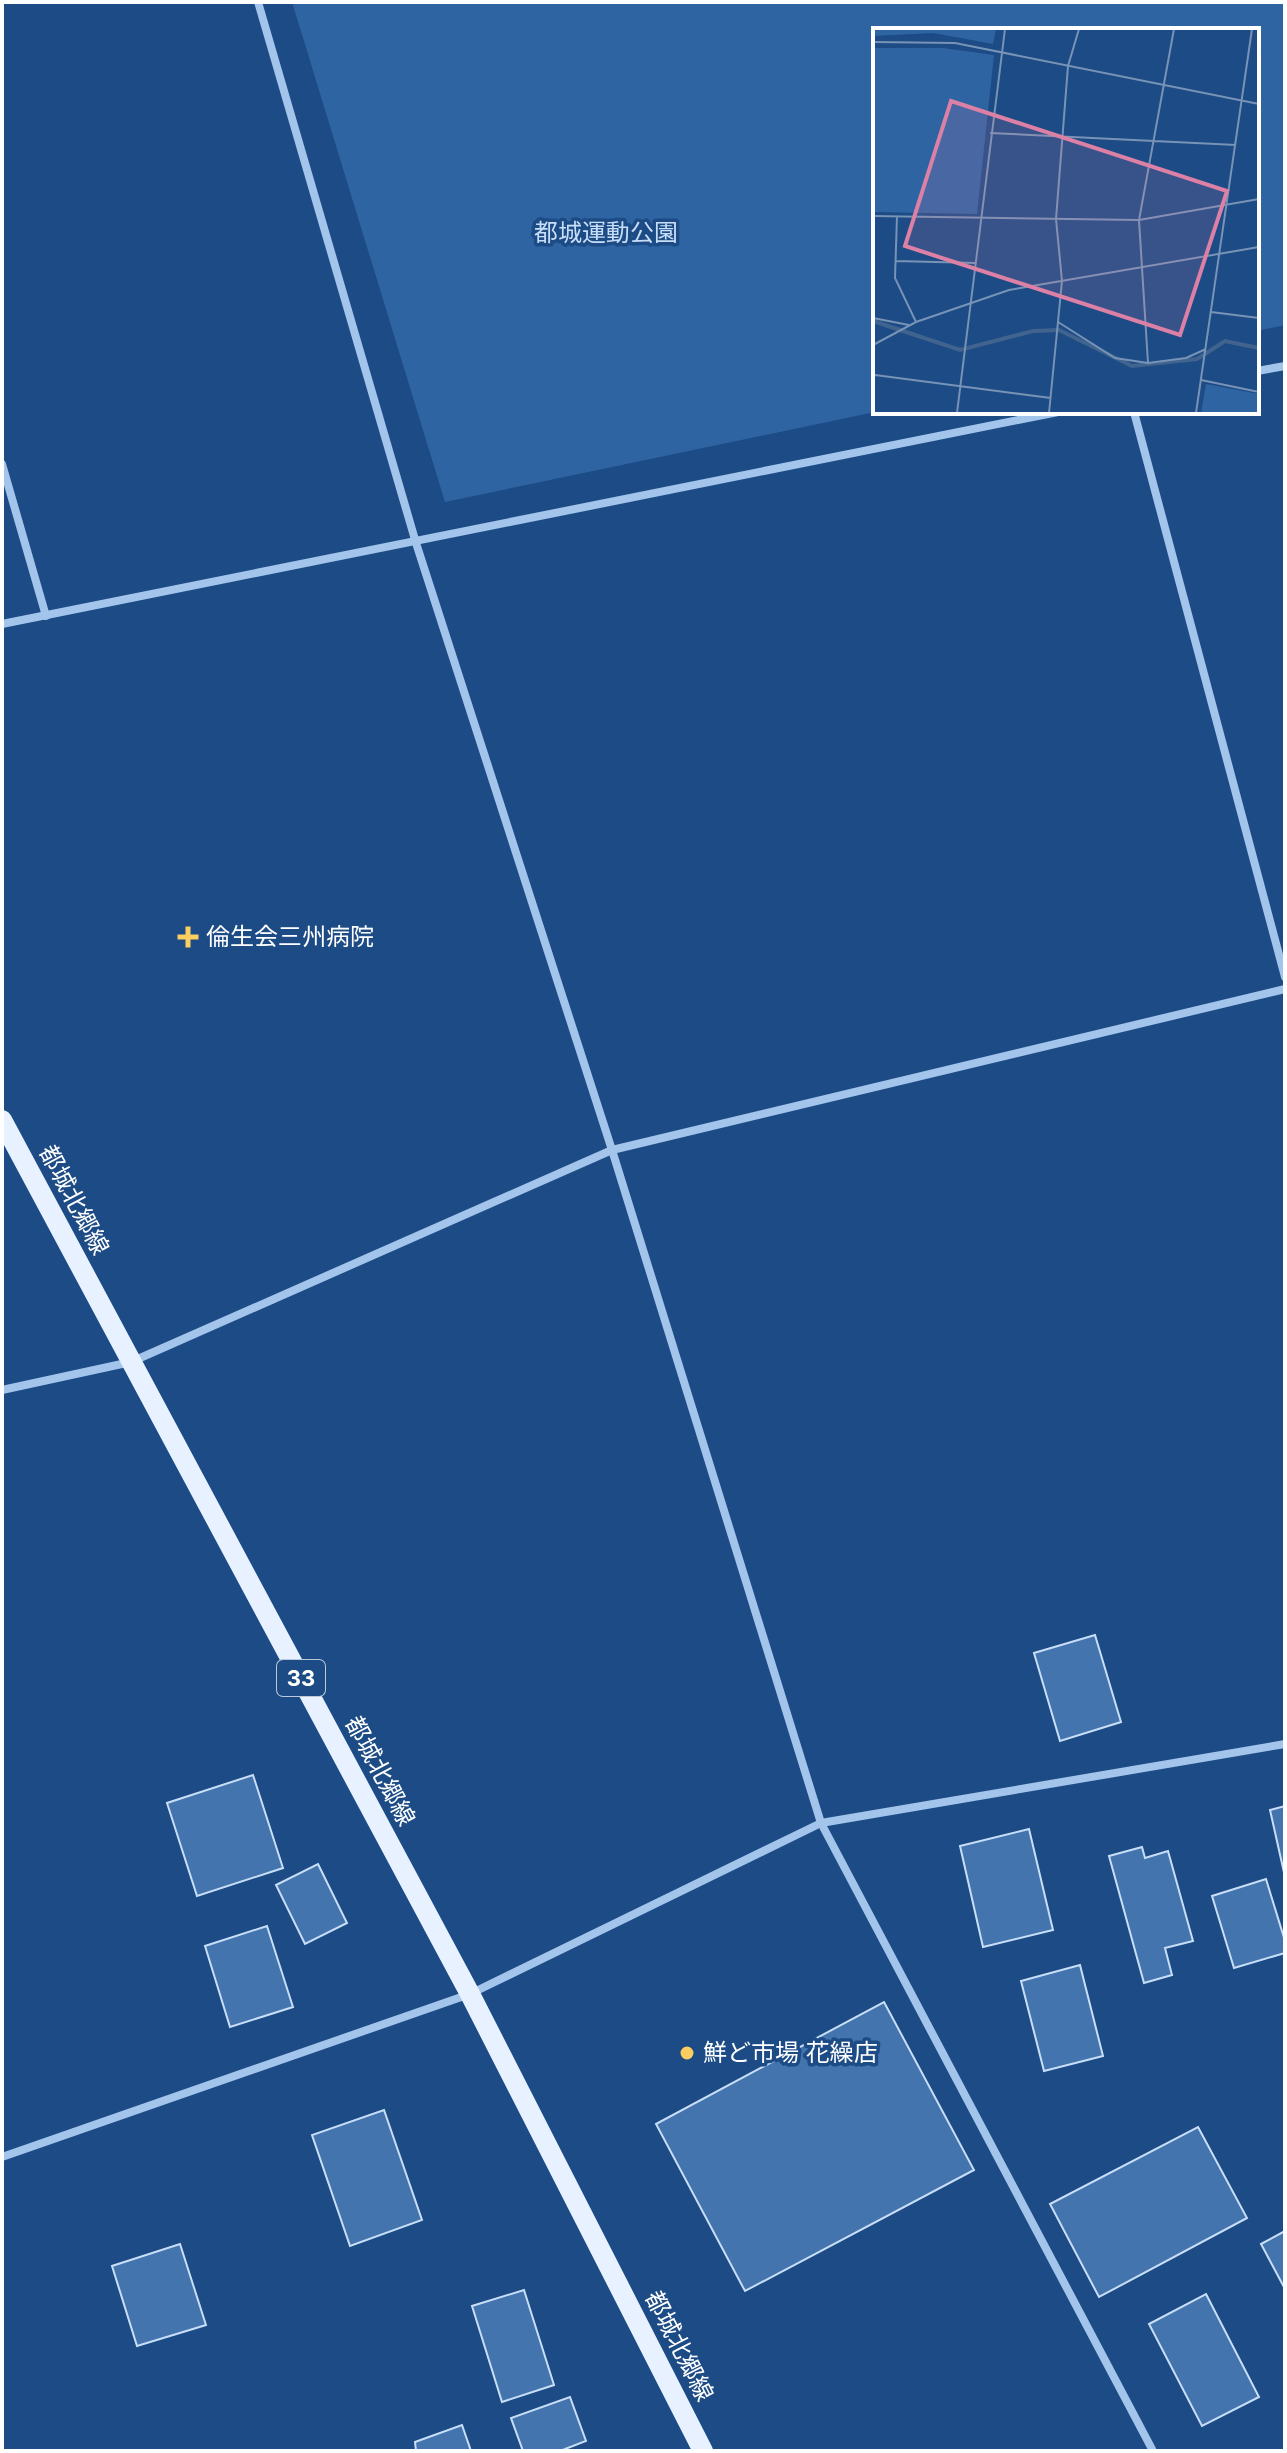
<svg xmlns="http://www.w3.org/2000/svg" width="1287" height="2453" font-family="Inter,'Noto Sans JP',sans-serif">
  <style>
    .green { fill: #2f64a3 }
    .building { fill: #4474ae; stroke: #c8def8; stroke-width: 2 }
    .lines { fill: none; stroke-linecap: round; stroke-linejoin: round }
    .street { stroke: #a3c4eb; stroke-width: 8 }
    .primary { stroke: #e7f1ff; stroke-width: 20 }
    .poi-dot { fill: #fcce60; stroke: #1c4b85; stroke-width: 3 }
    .labels { text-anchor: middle; stroke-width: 7; stroke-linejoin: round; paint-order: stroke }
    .shield { fill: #1c4b85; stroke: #bbc9da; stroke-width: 2 }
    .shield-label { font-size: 22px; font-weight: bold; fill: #fff }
    .park-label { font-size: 24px; fill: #c8def8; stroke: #1c4b85 }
    .poi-label { font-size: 24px; fill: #fff; stroke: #1c4b85; text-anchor: start }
    .street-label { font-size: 24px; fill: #fff; stroke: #1c4b85 }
    .inset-river { fill: none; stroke: #41648f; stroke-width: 4 }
    .inset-road { fill: none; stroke: #7793b6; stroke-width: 2 }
    .view { fill: #dd80a5; fill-opacity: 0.15; stroke: #dd80a5; stroke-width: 4 }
    .inset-edge { fill: none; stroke: #fff; stroke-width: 4 }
  </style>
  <rect width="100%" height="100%" fill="#1c4b85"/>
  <polygon class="green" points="292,2 1285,2 1285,325 1257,331 1257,30 875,30 875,412 445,502"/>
  <g class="building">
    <polygon points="1095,1635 1121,1722 1060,1741 1034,1653"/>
    <polygon points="253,1775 283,1868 197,1896 167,1803"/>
    <polygon points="1285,1806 1285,1877 1270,1810"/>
    <polygon points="1029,1829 1053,1930 983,1947 960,1846"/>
    <polygon points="1142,1847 1145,1858 1168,1851 1193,1941 1165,1948 1172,1975 1144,1983 1109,1856"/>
    <polygon points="318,1864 347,1923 305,1944 276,1885"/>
    <polygon points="1266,1879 1285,1941 1285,1953 1234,1968 1212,1896"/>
    <polygon points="267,1926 293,2007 230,2027 205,1946"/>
    <polygon points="1080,1965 1103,2056 1044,2071 1021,1981"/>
    <polygon points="884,2002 974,2170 745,2291 656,2124"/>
    <polygon points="384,2110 422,2220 350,2246 312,2135"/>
    <polygon points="1198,2127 1247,2218 1099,2297 1050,2204"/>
    <polygon points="1285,2231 1285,2289 1261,2244"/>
    <polygon points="180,2244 206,2325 137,2346 112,2266"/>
    <polygon points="524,2290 554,2385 502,2402 472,2306"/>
    <polygon points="1206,2294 1259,2397 1202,2426 1149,2324"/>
    <polygon points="570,2397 586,2441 560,2451 523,2451 511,2418"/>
    <polygon points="462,2425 471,2451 416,2451 415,2442"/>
  </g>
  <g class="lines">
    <g class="street">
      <polyline points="258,2 416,543 612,1150 821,1823 1153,2451"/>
      <polyline points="1257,371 1285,366"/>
      <polyline points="1134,412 1285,977"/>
      <polyline points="2,464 46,616"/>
      <polyline points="2,624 1058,412"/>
      <polyline points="2,1390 131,1362 612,1150 1285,989"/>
      <polyline points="2,2157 470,1994 821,1823 1285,1744"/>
    </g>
    <polyline class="primary" points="2,1120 470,1994 703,2451"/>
  </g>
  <g class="poi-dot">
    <path d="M184 925h8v8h8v8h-8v8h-8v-8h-8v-8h8z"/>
    <circle cx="687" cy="2053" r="8"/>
  </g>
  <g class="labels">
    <rect class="shield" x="277" y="1660" width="48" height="36" rx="6"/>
    <g class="shield-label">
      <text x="301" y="1686">33</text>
    </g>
    <g class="park-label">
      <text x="606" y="241">都城運動公園</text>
    </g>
    <g class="poi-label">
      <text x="206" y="945">倫生会三州病院</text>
      <text x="703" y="2061">鮮ど市場 花繰店</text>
    </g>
    <g class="street-label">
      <text transform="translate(74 1200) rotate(62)" y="8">都城北郷線</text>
      <text transform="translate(380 1771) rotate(62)" y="8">都城北郷線</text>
      <text transform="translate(679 2346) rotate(63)" y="8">都城北郷線</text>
    </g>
  </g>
  <g transform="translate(873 28)">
    <rect width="386" height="386" fill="#1c4b85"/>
    <path d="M0,1H123L120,16L60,5L0,8ZM0,20H70L121,27L104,186L0,184ZM333,356L386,366V385H328Z" fill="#2f64a3"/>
    <path class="inset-river" d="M0,293L87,322L160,303L186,302L259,338L324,331L352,313L386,320"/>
    <path class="inset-road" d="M0,14L82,15L386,76M117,105L363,117M0,188L266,192L386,171M24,188L22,250L43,294M23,233L102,235M338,284L386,290M0,290L36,297M185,294L242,330L275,335L266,192L301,1M0,317L43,294L136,262L386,219M275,335L313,330L333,321M2,347L178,370M328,352L386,364M1,385V316M84,385L132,1M176,385L189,253L183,191L195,38L206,1M323,385L379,1"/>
    <path class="view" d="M78,73L354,163L307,307L32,218Z"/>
    <rect width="386" height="386" class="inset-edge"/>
  </g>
  <rect width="1287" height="2453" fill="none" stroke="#ffffff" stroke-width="8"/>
</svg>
